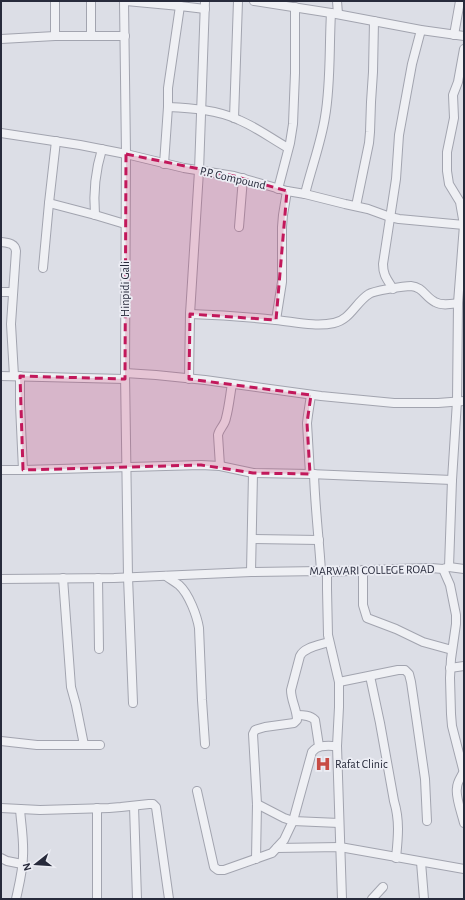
<svg xmlns="http://www.w3.org/2000/svg" width="465" height="900" font-family="'Alegreya Sans',sans-serif">
  <style>
    .lines { fill: none; stroke-linecap: round; stroke-linejoin: round }
    .minor-casing { stroke: #a2a4af; stroke-width: 10 }
    .minor { stroke: #eff0f4; stroke-width: 8 }
    .marked { fill: #c2185b; fill-opacity: 0.2; stroke: #c2185b; stroke-width: 3; stroke-dasharray: 8 5; stroke-linejoin: round }
    .labels { text-anchor: middle; stroke-width: 3.5; stroke-linejoin: round; paint-order: stroke }
    .street-label { font-size: 12px; fill: #272a3b; stroke: #ecedf4 }
    .poi-label { font-size: 12px; fill: #272a3b; stroke: #ecedf4; text-anchor: start }
  </style>
  <rect width="100%" height="100%" fill="#dcdee6"/>
  <g class="lines">
    <defs>
      <g id="minor">
        <polyline points="91,1 91,36"/>
        <polyline points="124,1 126,154 125,373 128,577 133,703"/>
        <polyline points="126,1 180,6 205,9"/>
        <polyline points="254,1 331,13 421,30 464,36"/>
        <polyline points="337,1 338,14"/>
        <polyline points="454,35 460,1"/>
        <polyline points="55,36 55,1"/>
        <polyline points="1,39 55,36 125,36"/>
        <path d="M168,107C191,108 218,110 239,120C256,127 272,139 288,148"/>
        <polyline points="234,118 238,1"/>
        <polyline points="1,133 80,145 126,154 184,168 234,176 287,191 305,194 345,204 368,209 390,217 399,219 464,225"/>
        <polyline points="164,164 168,107 168,88 180,6"/>
        <polyline points="278,189 290,143 293,124 295,73 295,7"/>
        <path d="M305,194C311,169 321,143 325,117C331,83 329,47 331,13"/>
        <polyline points="49,203 95,215 125,224"/>
        <polyline points="356,206 369,143 370,132 371,102 373,72 374,21"/>
        <path d="M95,215C93,191 95,172 102,149"/>
        <polyline points="239,227 243,178"/>
        <path d="M1,242C8,243 15,243 16,251L11,324L14,376"/>
        <polyline points="43,268 49,203 56,141"/>
        <path d="M393,289C387,279 383,275 383,264L396,179L399,135L412,64L421,30"/>
        <polyline points="1,292 13,292"/>
        <path d="M190,314C219,315 248,317 276,320C295,322 316,327 334,323C350,320 356,302 369,294C373,291 404,286 411,286C423,287 425,297 435,302C442,306 451,304 458,303"/>
        <polyline points="276,320 282,282 282,227 283,215 287,191"/>
        <polyline points="125,373 156,375 205,380 321,396 394,403 438,403 464,401"/>
        <polyline points="1,376 125,379"/>
        <polyline points="20,376 20,405 23,470"/>
        <polyline points="189,379 190,314 199,171 205,1"/>
        <path d="M220,466L218,435C219,429 225,425 226,418C229,407 230,395 232,384"/>
        <polyline points="1,470 23,470 201,465 220,466 253,473 310,474 452,480"/>
        <polyline points="310,474 307,423 308,415 311,395"/>
        <path d="M314,474C315,507 319,539 321,571"/>
        <polyline points="252,539 319,540"/>
        <polyline points="449,567 464,569"/>
        <polyline points="443,569 450,585 456,615 456,624 451,659 450,678 451,714 452,726 464,773"/>
        <polyline points="363,570 363,605 367,618 396,629 423,642 452,650"/>
        <polyline points="251,572 253,473"/>
        <polyline points="327,572 327,589 328,635 339,682 339,707 337,746 342,899"/>
        <path d="M166,576C170,579 175,582 179,585C189,594 197,616 199,628L202,700L205,744"/>
        <polyline points="63,578 71,687 76,705 84,745"/>
        <polyline points="98,578 99,649"/>
        <polyline points="1,579 114,578 251,572 321,571 327,572 394,569 431,568 443,569 449,567 452,480 457,401 458,303 464,225 460,202 449,184 447,171 447,152 454,118 453,95 458,82 464,49"/>
        <polyline points="450,668 464,666"/>
        <path d="M370,676L380,723L394,801C400,821 398,838 396,858"/>
        <polyline points="339,682 398,670 405,670 409,674 411,682 417,723 425,779 427,821"/>
        <path d="M297,715C303,715 310,715 315,720L319,746"/>
        <polyline points="1,741 37,745 100,745"/>
        <path d="M463,773C461,777 457,782 457,788C455,796 462,814 464,823"/>
        <path d="M197,791L214,867L218,870H224L272,853L284,840L293,821L312,752C318,744 328,746 337,746"/>
        <polyline points="257,804 284,818 293,821 339,823"/>
        <polyline points="134,806 137,899"/>
        <polyline points="1,808 40,810 109,808 121,807 149,804 153,804 156,807 169,899"/>
        <polyline points="277,848 340,847 464,869"/>
        <polyline points="1,858 7,861 22,864"/>
        <path d="M256,859L257,804L253,734L255,730L265,727L294,723L297,720C297,709 291,701 291,690L300,656C304,647 320,645 329,642"/>
        <polyline points="421,862 424,899"/>
        <path d="M16,899C19,885 23,870 23,856C24,840 21,824 20,809"/>
        <polyline points="97,899 97,808"/>
        <polyline points="372,899 383,887"/>
      </g>
    </defs>
    <use href="#minor" class="minor-casing"/>
    <use href="#minor" class="minor"/>
  </g>
  <path class="marked" d="M126,154L234,176L287,191L276,320L190,314L189,379L311,395L307,423L310,474L253,473L201,465L23,470L20,376L125,379Z"/>
  <defs>
    <symbol id="hospital-bare" viewBox="-9 -9 18 18"><path d="M-5-5h3v3.5h4V-5h3V5h-3V1.5h-4V5h-3Z" fill="#c74c45" stroke="#ecedf4" stroke-width="2.5" paint-order="stroke"/></symbol>
  </defs>
  <g fill-rule="evenodd">
    <use href="#hospital-bare" x="312" y="753" width="22" height="22"/>
  </g>
  <g class="labels">
    <g class="street-label">
      <text transform="translate(233 178) rotate(13)" y="4">P.P. Compound</text>
      <text transform="translate(125 289) rotate(-90)" y="4">Hinpidi Gali</text>
      <text transform="translate(372 570) rotate(-1)" y="4">MARWARI COLLEGE ROAD</text>
    </g>
    <g class="poi-label">
      <text x="335" y="768">Rafat Clinic</text>
    </g>
  </g>
  <rect width="465" height="900" fill="none" stroke="#272a3b" stroke-width="4"/>
  <g transform="translate(36 864) rotate(253)" stroke="#ecedf4" stroke-width="3" paint-order="stroke">
  <path d="M0-3L7 15L0 10L-7 15Z" fill="#272a3b"/>
  <text y="-6" font-size="11" font-weight="bold" text-anchor="middle" fill="#272a3b">N</text>
  </g>
</svg>
